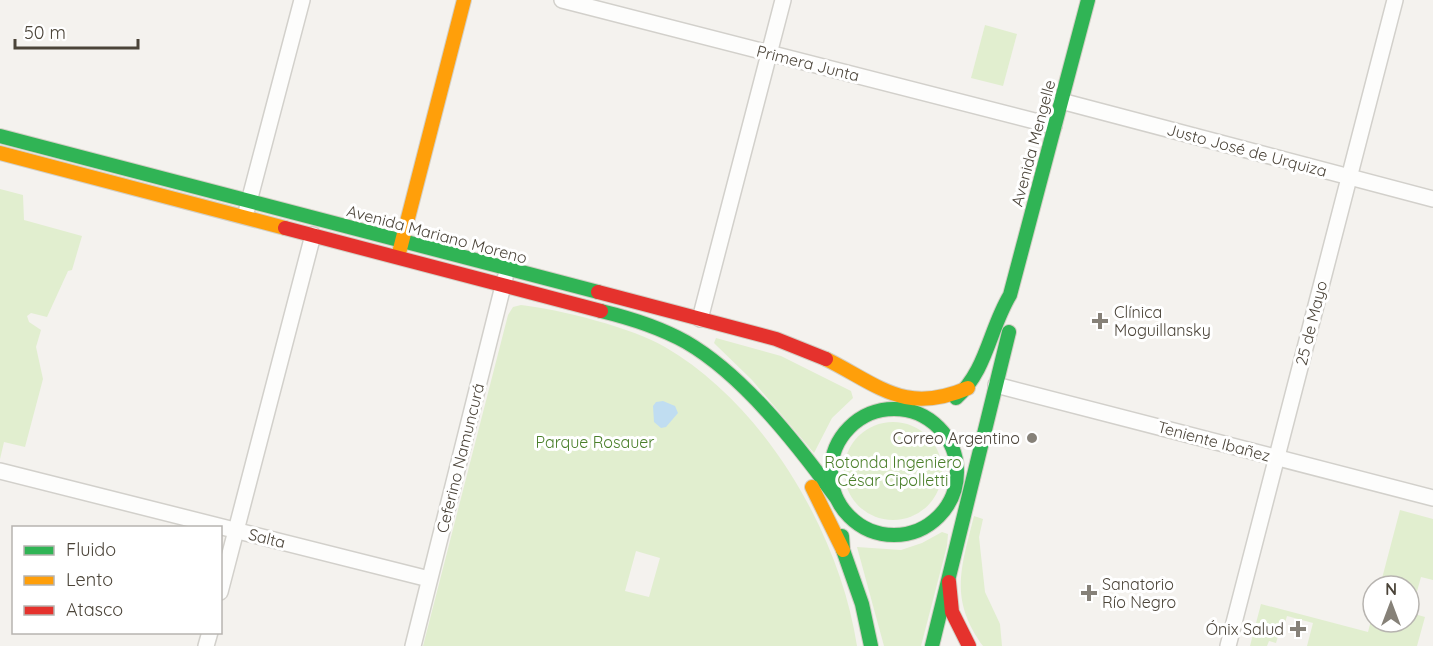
<svg xmlns="http://www.w3.org/2000/svg" width="1433" height="646" font-family="Quicksand,sans-serif">
  <style>
    .green { fill: #e1eecf; fill-rule: evenodd }
    .water { fill: #c0ddf1 }
    .lines { fill: none; stroke-linecap: round; stroke-linejoin: round }
    .street-casing { stroke: #d2d0cb; stroke-width: 18 }
    .fast-casing { stroke: #d3cfc5; stroke-width: 16 }
    .slow-casing { stroke: #d3cfc5; stroke-width: 16 }
    .jam-casing { stroke: #d3cfc5; stroke-width: 16 }
    .street { stroke: #fdfdfc; stroke-width: 15 }
    .fast { stroke: #30b455; stroke-width: 14 }
    .slow { stroke: #ff9f0a; stroke-width: 14 }
    .jam { stroke: #e5322d; stroke-width: 14 }
    .poi-dot { fill: #868178; stroke: #fff; stroke-width: 2 }
    .labels { text-anchor: middle; stroke-width: 6; stroke-linejoin: round; paint-order: stroke }
    .street-label { font-size: 16px; fill: #4b4439; stroke: #fff }
    .poi-label { font-size: 16px; fill: #4b4439; stroke: #fff; text-anchor: start }
    .park-label { font-size: 16px; fill: #4a7f2a; stroke: #fff }
  </style>
  <rect width="100%" height="100%" fill="#f4f2ee"/>
  <g class="green">
    <polygon points="985,25 1017,34 1003,86 971,78"/>
    <polygon points="0,189 23,195 24,220 82,236 72,270 68,271 47,317 31,313 27,316 29,322 41,330 36,347 43,379 25,447 4,442 0,459"/>
    <path d="M521,305C558,309 634,328 665,347C765,405 840,534 857,646H423L508,315L513,307ZM636,551L660,558L649,597L625,591Z"/>
    <polygon points="716,338 781,356 851,391 853,398 832,418 814,453 752,380 717,346 714,343"/>
    <circle cx="893" cy="471" r="49"/>
    <polygon points="1400,510 1433,519 1433,580 1421,577 1411,613 1425,617 1417,646 1307,646 1313,623 1287,616 1281,636 1278,636 1276,643 1269,641 1267,646 1250,646 1261,604 1368,632 1373,613 1373,622 1409,622 1409,586 1380,586"/>
    <path d="M974,516L983,519L979,537L985,592L1000,624L1002,646H983C949,599 961,568 974,516Z"/>
    <polygon points="942,532 948,534 947,546 921,646 884,646 857,547 901,550 922,543"/>
  </g>
  <polygon class="water" points="663,401 675,406 678,413 666,427 661,428 654,422 653,406 656,402"/>
  <g class="lines">
    <defs>
      <g id="street">
        <polyline points="562,0 1054,126"/>
        <polyline points="1061,101 1433,199"/>
        <polyline points="247,209 302,0"/>
        <polyline points="700,319 783,0"/>
        <polyline points="996,385 1433,498"/>
        <polyline points="0,471 429,579"/>
        <polyline points="220,592 313,235"/>
        <polyline points="206,646 210,632"/>
        <polyline points="413,646 505,278"/>
        <polyline points="1228,646 1395,0"/>
      </g>
      <g id="fast">
        <polyline points="0,136 598,292"/>
        <path d="M601,311C630,318 659,327 686,342C743,375 796,443 835,496"/>
        <path d="M956,398C987,370 989,330 1010,295L1088,0"/>
        <circle cx="894" cy="472" r="63"/>
        <polyline points="842,536 843,550 862,604 871,646"/>
        <polyline points="932,646 1009,332"/>
      </g>
      <g id="slow">
        <polyline points="0,153 285,228"/>
        <polyline points="398,257 464,0"/>
        <path d="M826,359C880,386 905,415 968,388"/>
        <polyline points="812,487 843,550"/>
      </g>
      <g id="jam">
        <polyline points="285,228 601,311"/>
        <polyline points="598,292 776,339 826,359"/>
        <polyline points="949,582 952,612 969,646"/>
      </g>
    </defs>
    <use href="#street" class="street-casing"/>
    <use href="#fast" class="fast-casing"/>
    <use href="#slow" class="slow-casing"/>
    <use href="#jam" class="jam-casing"/>
    <use href="#street" class="street"/>
    <use href="#fast" class="fast"/>
    <use href="#slow" class="slow"/>
    <use href="#jam" class="jam"/>
  </g>
  <g class="poi-dot">
    <path d="M1097 312h6v6h6v6h-6v6h-6v-6h-6v-6h6z"/>
    <circle cx="1032" cy="438" r="6"/>
    <path d="M1086 584h6v6h6v6h-6v6h-6v-6h-6v-6h6z"/>
    <path d="M1295 620h6v6h6v6h-6v6h-6v-6h-6v-6h6z"/>
  </g>
  <g class="labels">
    <g class="street-label">
      <text transform="translate(808 63) rotate(14)" y="6">Primera Junta</text>
      <text transform="translate(1033 143) rotate(-75)" y="6">Avenida Mengelle</text>
      <text transform="translate(1247 150) rotate(15)" y="6">Justo José de Urquiza</text>
      <text transform="translate(437 234) rotate(15)" y="6">Avenida Mariano Moreno</text>
      <text transform="translate(1311 323) rotate(-76)" y="6">25 de Mayo</text>
      <text transform="translate(1214 441) rotate(15)" y="6">Teniente Ibañez</text>
      <text transform="translate(460 458) rotate(-76)" y="6">Ceferino Namuncurá</text>
      <text transform="translate(267 538) rotate(14)" y="6">Salta</text>
    </g>
    <g class="poi-label">
      <text x="1114" y="318">Clínica<tspan x="1114" dy="18">Moguillansky</tspan></text>
      <text x="1020" y="444" text-anchor="end">Correo Argentino</text>
      <text x="1102" y="590">Sanatorio<tspan x="1102" dy="18">Río Negro</tspan></text>
      <text x="1284" y="635" text-anchor="end">Ónix Salud</text>
    </g>
    <g class="park-label">
      <text x="595" y="448">Parque Rosauer</text>
      <text x="893" y="468">Rotonda Ingeniero<tspan x="893" dy="18">César Cipolletti</tspan></text>
    </g>
  </g>
  <rect x="12" y="526" width="210" height="108" fill="#ffffff" stroke="#b7b4b0" stroke-width="1.5"/>
  <rect x="24" y="546" width="30" height="9" fill="#30b455" stroke="#b7b4b0" stroke-width="1.5"/>
  <text x="66" y="556" font-size="18" fill="#4b4439">Fluido</text>
  <rect x="24" y="576" width="30" height="9" fill="#ff9f0a" stroke="#b7b4b0" stroke-width="1.5"/>
  <text x="66" y="586" font-size="18" fill="#4b4439">Lento</text>
  <rect x="24" y="606" width="30" height="9" fill="#e5322d" stroke="#b7b4b0" stroke-width="1.5"/>
  <text x="66" y="616" font-size="18" fill="#4b4439">Atasco</text>
  <g transform="translate(1391 604)"><circle r="28" fill="#ffffff" stroke="#b7b4b0" stroke-width="1.5"/>
  <path d="M0-4.5L10 22L0 15L-10 22Z" fill="#868178"/>
  <text y="-9" font-size="16" font-weight="bold" text-anchor="middle" fill="#4b4439">N</text>
  </g>
  <path d="M15 39v9h123v-9" fill="none" stroke="#4b4439" stroke-width="3"/>
  <text x="24" y="39" font-size="18" fill="#4b4439" stroke="#ffffff" stroke-width="4.5" paint-order="stroke">50 m</text>
</svg>
